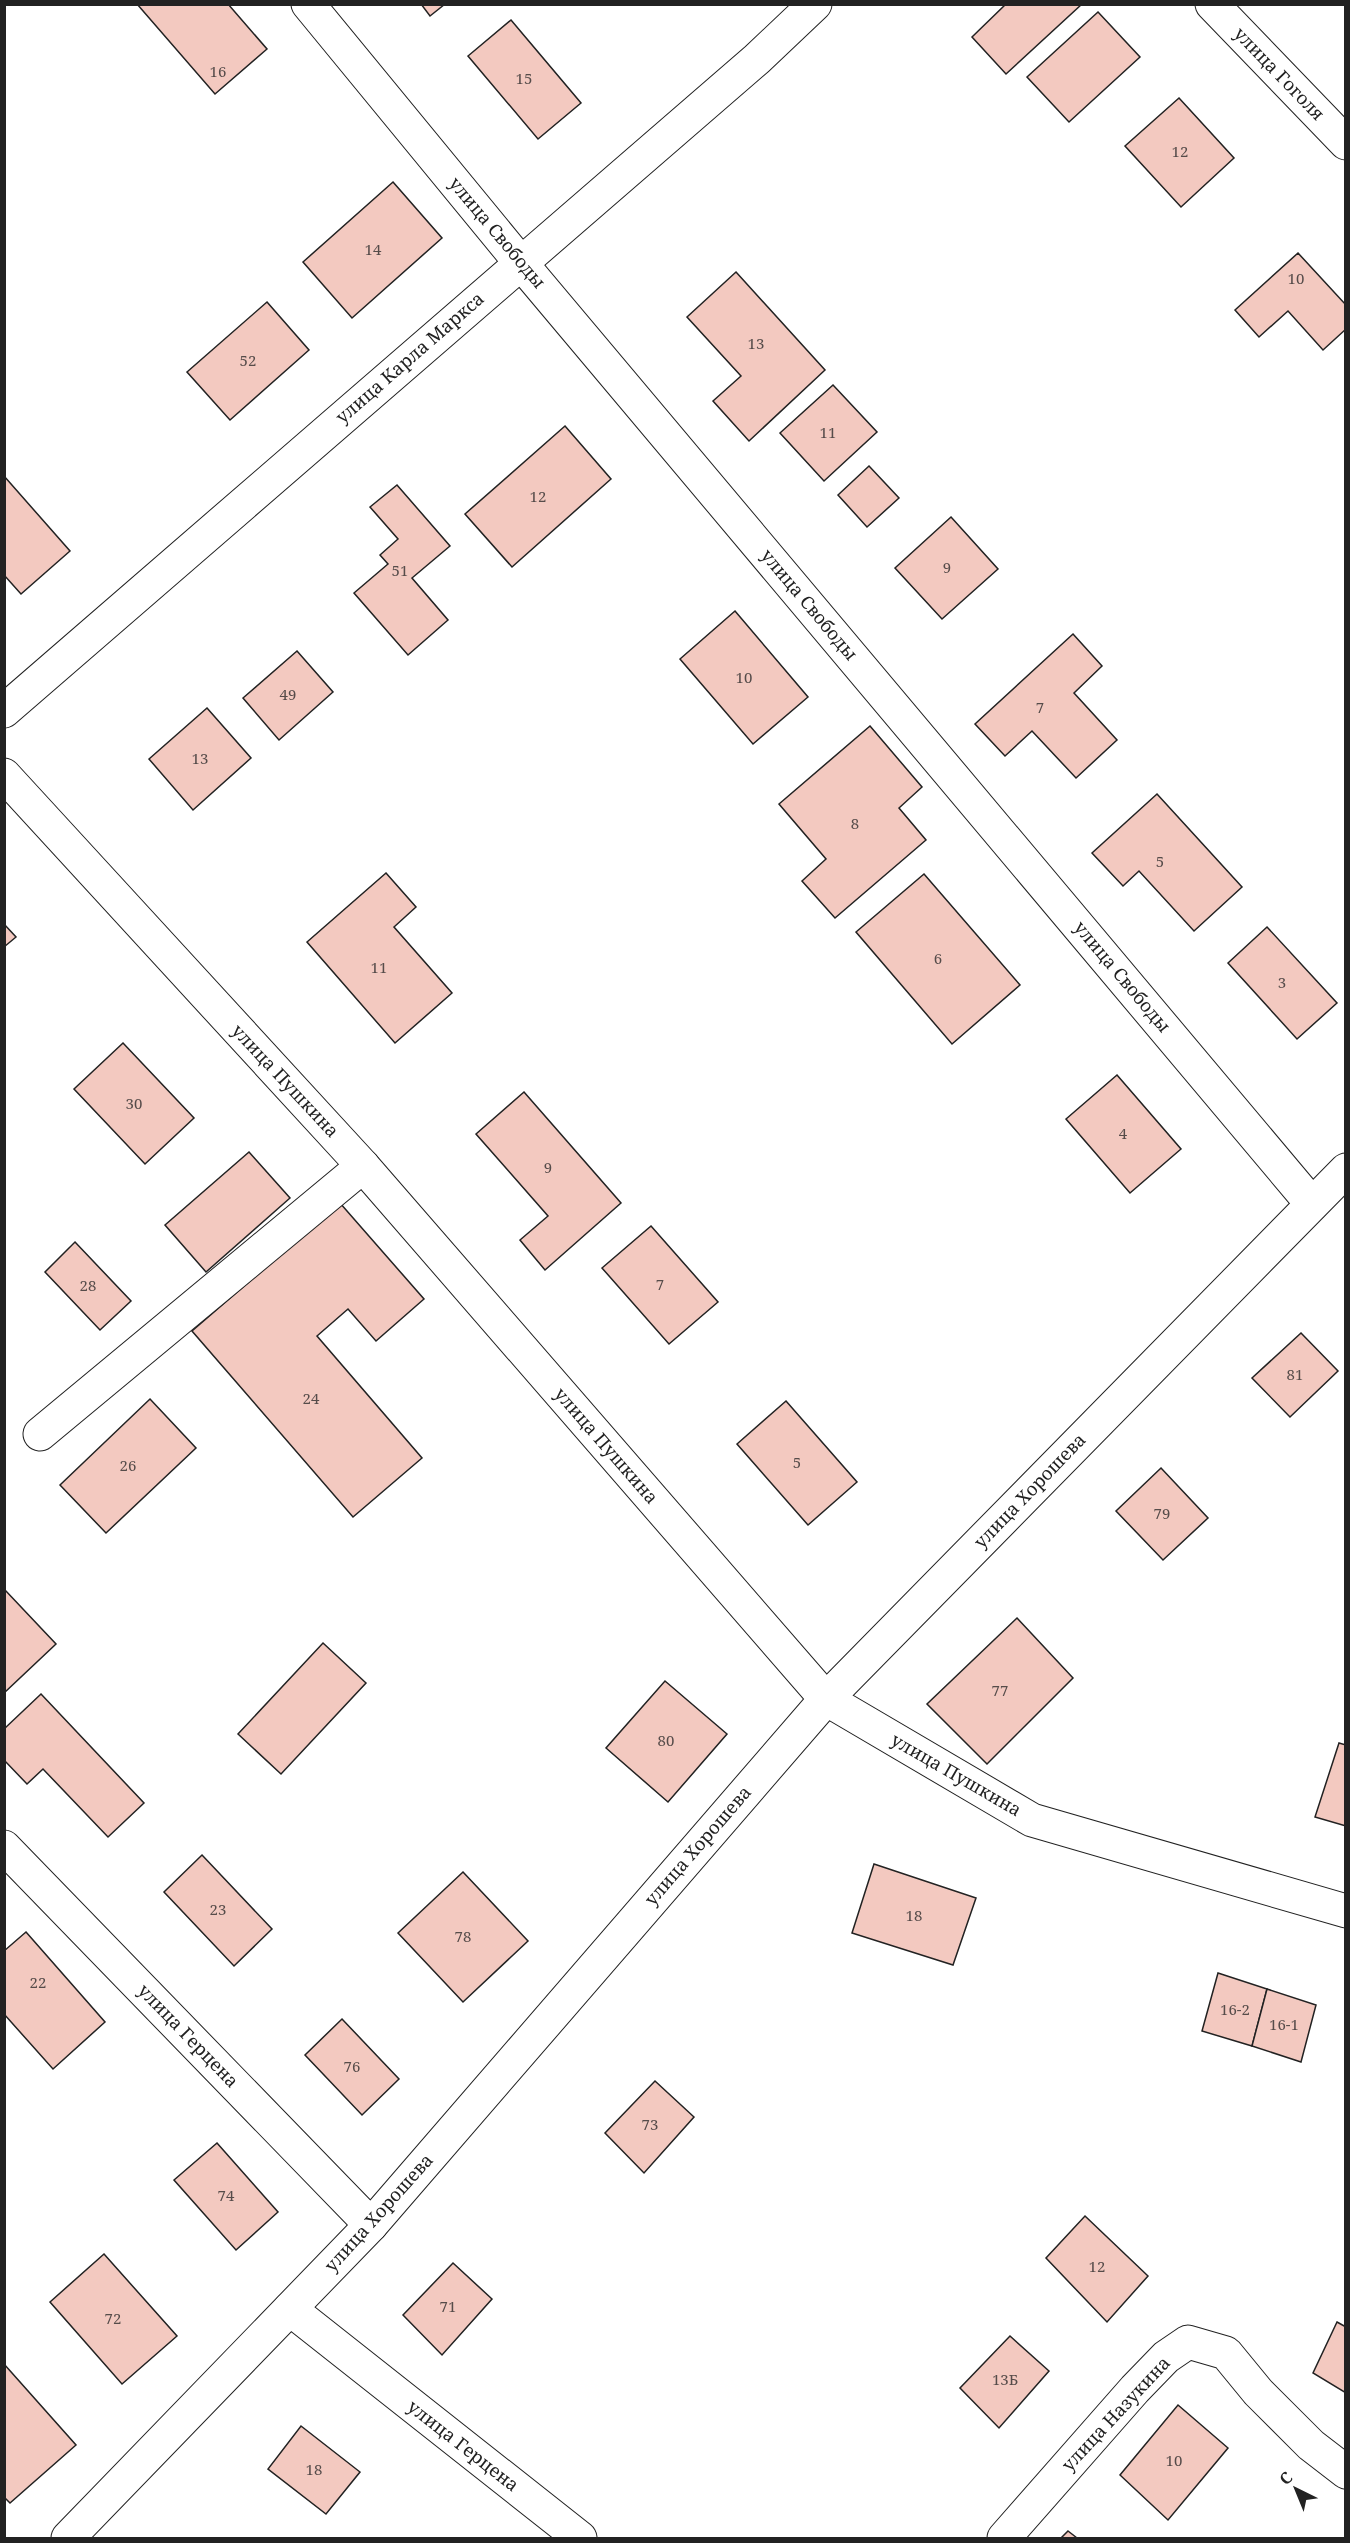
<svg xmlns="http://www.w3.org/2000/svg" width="1350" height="2543" font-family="'Noto Serif',serif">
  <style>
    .building { fill: #f3c9c0; stroke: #222; stroke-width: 1.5 }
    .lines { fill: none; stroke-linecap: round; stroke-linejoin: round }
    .minor-casing { stroke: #222; stroke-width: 35 }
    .minor { stroke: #fff; stroke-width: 33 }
    .labels { text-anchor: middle; stroke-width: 4.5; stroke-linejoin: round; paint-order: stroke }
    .number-label { font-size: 15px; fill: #564c4a }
    .street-label { font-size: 18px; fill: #222; stroke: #fff }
  </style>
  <rect width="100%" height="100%" fill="#fff"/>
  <g class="building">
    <polygon points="137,4 228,4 267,49 215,94"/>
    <polygon points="421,4 445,4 430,16"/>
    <polygon points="1006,4 1082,4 1006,74 972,37"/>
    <polygon points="1098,12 1140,57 1069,122 1027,77"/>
    <polygon points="511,20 581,103 538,139 468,56"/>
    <polygon points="1179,98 1234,158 1181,207 1125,146"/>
    <polygon points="393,182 442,238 352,318 303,262"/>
    <polygon points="1298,253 1346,305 1346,329 1323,350 1288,311 1259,337 1235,310"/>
    <polygon points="736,272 825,370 749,441 713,401 741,376 687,317"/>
    <polygon points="267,302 309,350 230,420 187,372"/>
    <polygon points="833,385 877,432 824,481 780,433"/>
    <polygon points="565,426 611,479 512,567 465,514"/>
    <polygon points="869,466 899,498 867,527 838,495"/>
    <polygon points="4,476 70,551 21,594 4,575"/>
    <polygon points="397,485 450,546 412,578 448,620 408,655 354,593 388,564 380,555 398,539 370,507"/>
    <polygon points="951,517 998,569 942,619 895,568"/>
    <polygon points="735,611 808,697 753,744 680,659"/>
    <polygon points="1073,634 1102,666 1074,693 1117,740 1076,778 1032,731 1005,756 975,724"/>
    <polygon points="297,651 333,692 279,740 243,698"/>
    <polygon points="207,708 251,758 193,810 149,759"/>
    <polygon points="870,726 922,787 899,808 926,840 835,918 802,881 826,859 779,804"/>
    <polygon points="1157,794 1242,887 1194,931 1139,871 1123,886 1092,853"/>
    <polygon points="386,873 416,907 394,927 452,993 395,1043 307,942"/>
    <polygon points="924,874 1020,985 952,1044 856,932"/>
    <polygon points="4,924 16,937 4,947"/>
    <polygon points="1267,927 1337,1003 1297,1039 1228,963"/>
    <polygon points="123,1043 194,1118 145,1164 74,1089"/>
    <polygon points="1117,1075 1181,1149 1130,1193 1066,1119"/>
    <polygon points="524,1092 621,1203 545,1270 520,1240 548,1216 476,1134"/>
    <polygon points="249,1152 290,1198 206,1272 165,1225"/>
    <polygon points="340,1203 424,1299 376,1341 348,1309 317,1336 422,1458 353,1517 192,1331"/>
    <polygon points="651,1226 718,1302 669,1344 602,1268"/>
    <polygon points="75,1242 131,1301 100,1330 45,1272"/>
    <polygon points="1301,1333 1338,1371 1290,1417 1252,1378"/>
    <polygon points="150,1399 196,1448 106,1533 60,1485"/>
    <polygon points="786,1401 857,1482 808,1525 737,1444"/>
    <polygon points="1161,1468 1208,1518 1163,1560 1116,1511"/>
    <polygon points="5,1590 56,1644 4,1693 4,1591"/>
    <polygon points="1017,1618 1073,1678 987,1764 927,1704"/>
    <polygon points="323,1643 366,1683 281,1774 238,1734"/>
    <polygon points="665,1681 727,1734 668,1802 606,1748"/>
    <polygon points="41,1694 144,1803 108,1837 43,1769 27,1784 4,1760 4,1729"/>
    <polygon points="1339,1743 1346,1745 1346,1826 1315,1817"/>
    <polygon points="202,1855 272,1929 234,1966 164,1892"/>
    <polygon points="874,1864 976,1898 953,1965 852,1933"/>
    <polygon points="463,1872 528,1941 463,2002 398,1933"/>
    <polygon points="26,1932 105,2022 53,2069 4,2014 4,1951"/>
    <polygon points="1218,1973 1267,1989 1252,2046 1202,2031"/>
    <polygon points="1267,1989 1316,2005 1301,2062 1252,2046"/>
    <polygon points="342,2019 399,2079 362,2115 305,2055"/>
    <polygon points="655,2081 694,2117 644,2173 605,2133"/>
    <polygon points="217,2143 278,2212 236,2250 174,2180"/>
    <polygon points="1085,2216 1148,2276 1107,2322 1046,2258"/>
    <polygon points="104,2254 177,2336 122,2384 50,2302"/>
    <polygon points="453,2263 492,2299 442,2355 403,2315"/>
    <polygon points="1337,2322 1346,2327 1346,2393 1313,2373"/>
    <polygon points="1010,2336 1049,2371 999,2428 960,2388"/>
    <polygon points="4,2364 76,2445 10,2503 4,2497"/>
    <polygon points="1178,2405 1228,2448 1168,2520 1120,2475"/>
    <polygon points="301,2426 360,2472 326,2514 268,2469"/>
    <polygon points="1068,2531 1077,2538 1061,2538"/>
  </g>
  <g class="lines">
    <defs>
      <g id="minor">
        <polyline points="308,4 520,262 1312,1204"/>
        <polyline points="1212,4 1346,143"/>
        <polyline points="4,711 757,59 815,4"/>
        <polyline points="4,775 363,1166 826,1699 1032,1820 1346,1911"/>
        <polyline points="40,1434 363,1166"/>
        <polyline points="4,1847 371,2225"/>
        <polyline points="290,2309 580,2538"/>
        <polyline points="68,2538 371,2225 826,1699 1346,1170"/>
        <polyline points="1004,2538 1135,2389 1166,2357 1188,2342 1226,2353 1258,2392 1311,2445 1346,2472"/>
      </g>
    </defs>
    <use href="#minor" class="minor-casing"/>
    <use href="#minor" class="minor"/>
  </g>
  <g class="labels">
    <g class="number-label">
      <text x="218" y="77">16</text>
      <text x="524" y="84">15</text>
      <text x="1180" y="157">12</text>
      <text x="373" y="255">14</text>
      <text x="1296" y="284">10</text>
      <text x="756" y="349">13</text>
      <text x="248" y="366">52</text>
      <text x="828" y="438">11</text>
      <text x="538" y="502">12</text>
      <text x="947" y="573">9</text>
      <text x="400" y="576">51</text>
      <text x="744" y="683">10</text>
      <text x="288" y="700">49</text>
      <text x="1040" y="713">7</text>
      <text x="200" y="764">13</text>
      <text x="855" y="829">8</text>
      <text x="1160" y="867">5</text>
      <text x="938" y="964">6</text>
      <text x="379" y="973">11</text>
      <text x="1282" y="988">3</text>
      <text x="134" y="1109">30</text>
      <text x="1123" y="1139">4</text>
      <text x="548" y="1173">9</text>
      <text x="660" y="1290">7</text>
      <text x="88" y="1291">28</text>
      <text x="1295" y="1380">81</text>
      <text x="311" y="1404">24</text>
      <text x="797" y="1468">5</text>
      <text x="128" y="1471">26</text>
      <text x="1162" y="1519">79</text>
      <text x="1000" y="1696">77</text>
      <text x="666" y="1746">80</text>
      <text x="218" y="1915">23</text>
      <text x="914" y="1921">18</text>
      <text x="463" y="1942">78</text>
      <text x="38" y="1988">22</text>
      <text x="1235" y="2015">16-2</text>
      <text x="1284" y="2030">16-1</text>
      <text x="352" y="2072">76</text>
      <text x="650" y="2130">73</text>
      <text x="226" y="2201">74</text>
      <text x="1097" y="2272">12</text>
      <text x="448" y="2312">71</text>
      <text x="113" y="2324">72</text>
      <text x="1005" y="2385">13Б</text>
      <text x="1174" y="2466">10</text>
      <text x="314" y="2475">18</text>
    </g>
    <g class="street-label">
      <text transform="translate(1279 74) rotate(46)" y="6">улица Гоголя</text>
      <text transform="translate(497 233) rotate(50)" y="6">улица Свободы</text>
      <text transform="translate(410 358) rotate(-41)" y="6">улица Карла Маркса</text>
      <text transform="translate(809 605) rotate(50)" y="6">улица Свободы</text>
      <text transform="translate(1122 977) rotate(50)" y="6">улица Свободы</text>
      <text transform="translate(285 1081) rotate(47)" y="6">улица Пушкина</text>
      <text transform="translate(606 1446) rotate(49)" y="6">улица Пушкина</text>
      <text transform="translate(1030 1491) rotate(-46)" y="6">улица Хорошева</text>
      <text transform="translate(956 1775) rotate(30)" y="6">улица Пушкина</text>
      <text transform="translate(698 1846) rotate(-49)" y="6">улица Хорошева</text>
      <text transform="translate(188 2036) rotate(46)" y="6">улица Герцена</text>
      <text transform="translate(379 2213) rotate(-48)" y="6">улица Хорошева</text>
      <text transform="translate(1116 2414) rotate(-47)" y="6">улица Назукина</text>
      <text transform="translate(463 2446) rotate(38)" y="6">улица Герцена</text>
    </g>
  </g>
  <rect width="1350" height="2543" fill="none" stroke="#222222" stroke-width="12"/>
  <g transform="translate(1296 2489) rotate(317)" stroke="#ffffff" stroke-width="4.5" paint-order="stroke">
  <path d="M0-4.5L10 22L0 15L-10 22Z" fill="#222222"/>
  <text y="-9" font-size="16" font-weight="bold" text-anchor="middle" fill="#222222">С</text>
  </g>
</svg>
